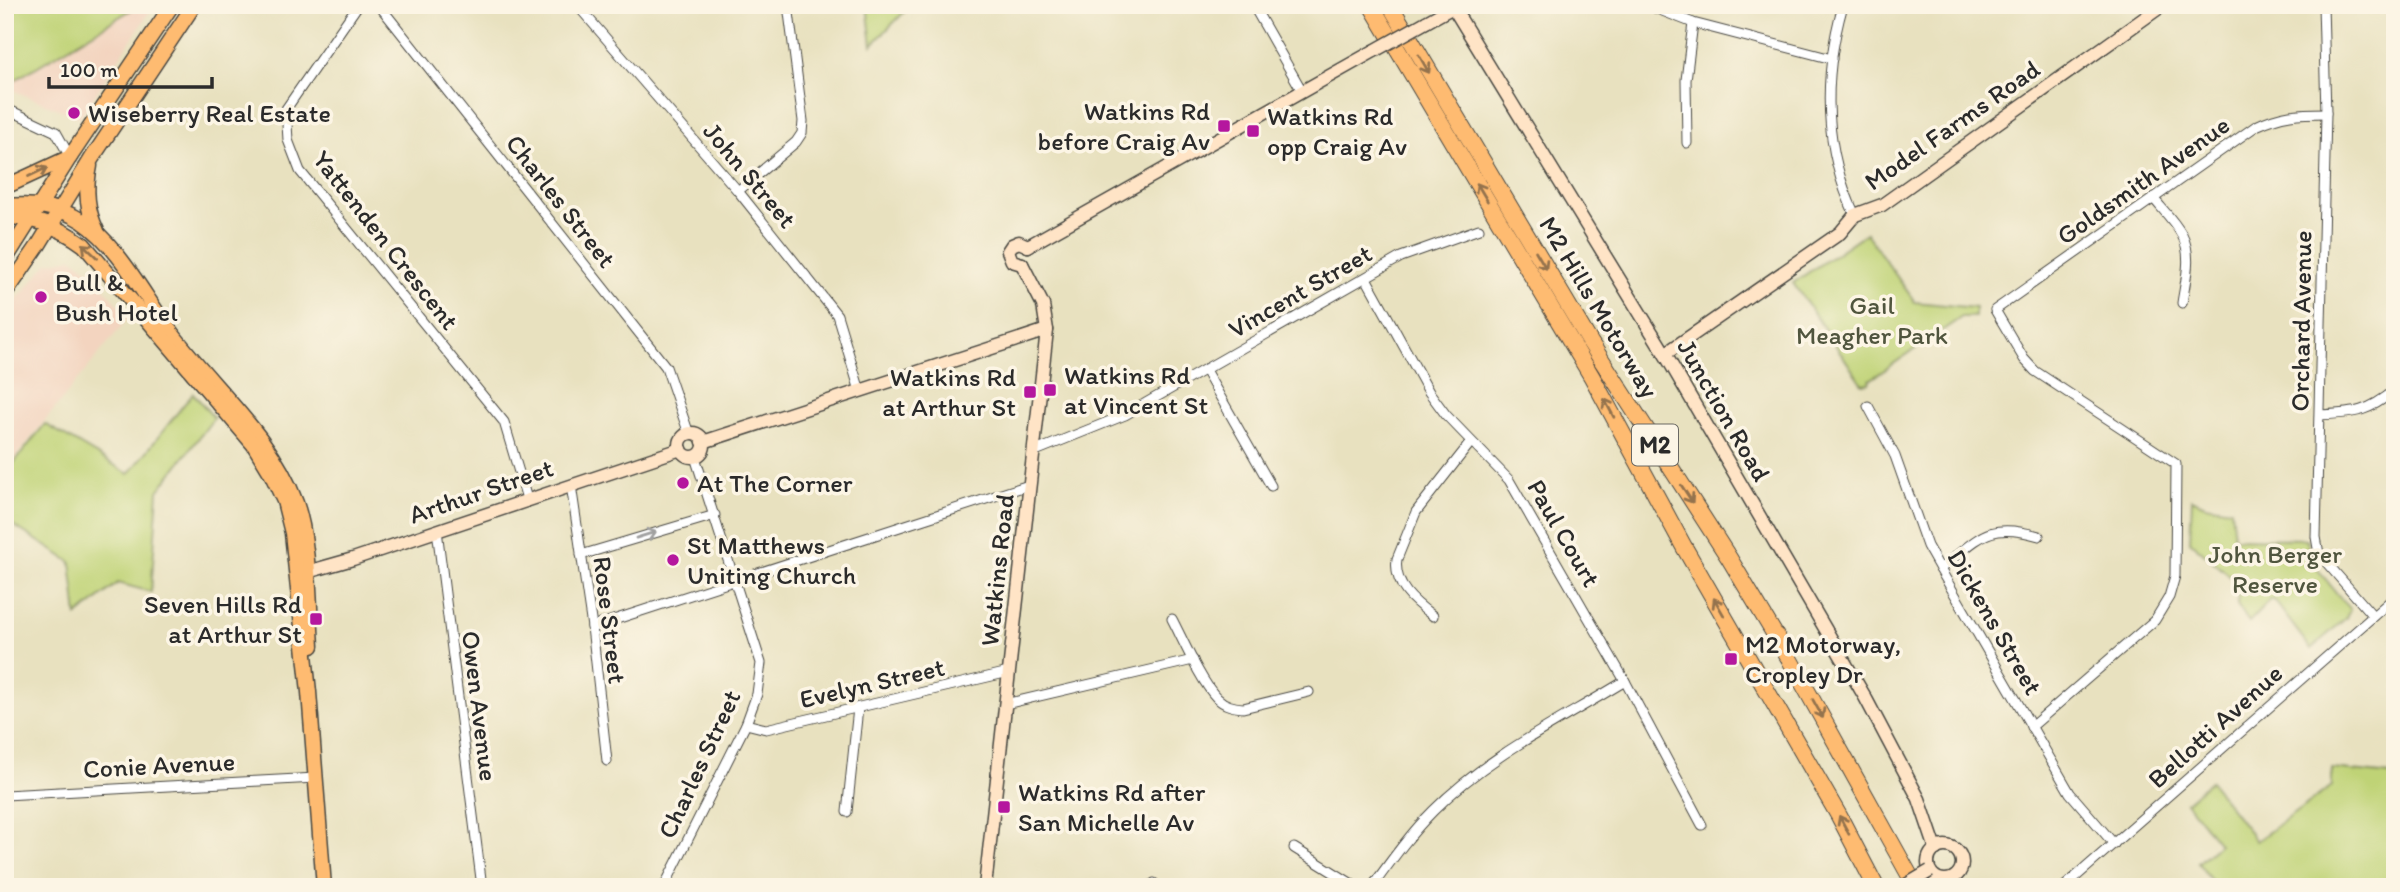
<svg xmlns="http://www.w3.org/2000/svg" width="2400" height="892" font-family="Itim,sans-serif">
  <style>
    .built { fill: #f3d4bf }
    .park { fill: #bfd376; stroke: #757f50; stroke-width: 2 }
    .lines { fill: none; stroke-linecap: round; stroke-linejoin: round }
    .street-casing { stroke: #474641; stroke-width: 11 }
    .secondary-casing { stroke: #474641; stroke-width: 15 }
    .primary-casing { stroke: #474641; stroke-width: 17 }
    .highway-casing { stroke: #474641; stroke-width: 18 }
    .street { stroke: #fff; stroke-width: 9 }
    .secondary { stroke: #ffe4c6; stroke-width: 12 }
    .primary { stroke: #febb71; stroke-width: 14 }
    .highway { stroke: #febb71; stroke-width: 16 }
    .secondary-bridge-casing { stroke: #474641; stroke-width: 15; stroke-linecap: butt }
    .secondary-bridge { stroke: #ffe4c6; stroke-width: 12 }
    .oneway { stroke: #94734e }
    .oneway2 { stroke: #a0a0a0 }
    .poi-dot { fill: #b5179e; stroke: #fcf5e5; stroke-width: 2.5 }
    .labels { text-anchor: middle; stroke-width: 7; stroke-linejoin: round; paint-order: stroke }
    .shield { fill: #fcf5e5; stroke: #6a6863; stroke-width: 2 }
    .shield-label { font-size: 24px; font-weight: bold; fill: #2b2b2b }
    .poi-label { font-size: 26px; fill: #2b2b2b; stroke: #fcf5e5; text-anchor: start }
    .street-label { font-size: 26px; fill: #2b2b2b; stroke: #fcf5e5 }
    .park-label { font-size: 26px; fill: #50553e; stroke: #fcf5e5 }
  </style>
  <rect width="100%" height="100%" fill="#fcf5e5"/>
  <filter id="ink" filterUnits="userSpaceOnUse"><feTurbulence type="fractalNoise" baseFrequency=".0143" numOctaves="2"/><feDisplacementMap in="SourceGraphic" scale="14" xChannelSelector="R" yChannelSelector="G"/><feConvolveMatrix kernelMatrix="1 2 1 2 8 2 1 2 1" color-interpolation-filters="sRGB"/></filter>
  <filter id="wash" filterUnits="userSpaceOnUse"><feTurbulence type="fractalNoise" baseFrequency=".00686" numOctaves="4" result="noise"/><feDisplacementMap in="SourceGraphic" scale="28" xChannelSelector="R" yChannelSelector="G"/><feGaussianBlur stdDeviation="1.57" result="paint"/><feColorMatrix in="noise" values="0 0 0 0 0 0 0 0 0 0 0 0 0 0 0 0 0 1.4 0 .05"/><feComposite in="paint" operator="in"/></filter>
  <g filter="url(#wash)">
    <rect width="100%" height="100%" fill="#e8e1bf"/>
    <g class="built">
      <polygon points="139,5 154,5 80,118 5,87"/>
      <polygon points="72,258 89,270 129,317 5,470 5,313 48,263"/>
    </g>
    <g class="park">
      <polygon points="5,5 139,5 5,86"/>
      <polygon points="867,5 911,5 872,45"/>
      <polygon points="1866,233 1915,302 1975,308 1975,317 1962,317 1870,380 1869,383 1862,384 1793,283"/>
      <polygon points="193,393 214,418 158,491 151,592 118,583 77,616 71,562 5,520 5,474 45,424 129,474"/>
      <polygon points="2192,499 2205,505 2231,509 2234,538 2307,539 2312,562 2350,610 2346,618 2311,649 2274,600 2270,600 2249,622 2237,605 2239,584 2190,541"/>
      <polygon points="2332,769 2391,775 2395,789 2395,887 2216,887 2198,863 2219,844 2186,802 2210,781 2256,841 2332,786"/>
    </g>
  </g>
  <g filter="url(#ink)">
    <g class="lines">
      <defs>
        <g id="street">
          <polyline points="358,5 286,109 288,140 300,171 504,422 527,499"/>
          <polyline points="379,5 666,367 689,434"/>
          <polyline points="577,5 738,191 837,315 860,391"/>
          <polyline points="1253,5 1302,91"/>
          <polyline points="1647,5 1693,23 1832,59"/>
          <path d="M1843,5C1823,75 1823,148 1855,215"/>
          <polyline points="2323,5 2326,113 2316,537 2319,554 2373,616"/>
          <polyline points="5,108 56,132 70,157"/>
          <polyline points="1687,143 1686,80 1693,23"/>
          <polyline points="738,191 796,142 802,133 803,121 788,5"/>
          <path d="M2154,199C2163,210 2175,222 2182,235C2193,256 2185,282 2182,303"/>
          <polyline points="1366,278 1429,392 1446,415 1509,480 1625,681 1702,825"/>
          <polyline points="1205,370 1271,486"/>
          <polyline points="1868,406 1895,456 1927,546 1940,569 2070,793 2114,844"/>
          <path d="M2320,415C2355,413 2367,413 2395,390"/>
          <polyline points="1033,452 1125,415 1401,257 1479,229"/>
          <polyline points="571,485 592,627 607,761"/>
          <polyline points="437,530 482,887"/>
          <polyline points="581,555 715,515"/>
          <path d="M1940,569C1980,538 1986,521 2039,536"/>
          <path d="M1433,616C1414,602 1393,585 1397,559L1416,512L1471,442"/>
          <path d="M1172,619C1183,640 1201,682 1217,698C1225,706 1234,707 1243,708L1309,692"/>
          <polyline points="592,627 1029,485"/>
          <polyline points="1005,704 1193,660"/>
          <polyline points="746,724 766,729 1009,672"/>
          <path d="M2031,727L2155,620L2169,597L2175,576L2176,464L2035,371L2024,359L1995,310L2256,126C2281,114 2298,113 2326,113"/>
          <polyline points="5,795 316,778"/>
          <polyline points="847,812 858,708"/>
          <polyline points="1294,848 1357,887"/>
          <polyline points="664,887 746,724 757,694 761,663 695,457"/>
          <polyline points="1153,887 1154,883"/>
          <path d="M1372,887C1391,861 1410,834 1433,811C1487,756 1560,721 1625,681"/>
          <polyline points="2064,887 2395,597"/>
        </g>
        <g id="secondary">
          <polyline points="1426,22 1453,7 1665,354 1865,697 1919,799 1936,849"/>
          <polyline points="1028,246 1374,51"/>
          <polyline points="1022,264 1012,261 1008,251 1012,245 1019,242 1028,246"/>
          <polyline points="1665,354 1840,233 1855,215 1882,205 2163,5"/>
          <circle cx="692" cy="445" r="12"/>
          <polyline points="703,442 1047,330"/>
          <polyline points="300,574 353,559 681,449"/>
          <circle cx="1945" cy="863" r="17"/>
          <polyline points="985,887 1047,330 1043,305 1022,264"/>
        </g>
        <g id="primary">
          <path d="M90,166C85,189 87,211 97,231"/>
          <polyline points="5,187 70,157"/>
          <path d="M5,206C33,204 57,205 82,221C118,245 143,294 168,328C211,387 271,434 296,503C310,542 309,604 312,646"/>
          <path d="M5,217C35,217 59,227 84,245L254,445L271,473L284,501L292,533L309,692L324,887"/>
          <polyline points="5,260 70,157 172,5"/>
          <polyline points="5,294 38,246 92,158 194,5"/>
        </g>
        <g id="highway">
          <polyline points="1371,5 1592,377 1684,547 1839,816 1876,887"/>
          <polyline points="1390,5 1590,342 1729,558 1790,660 1916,887"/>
        </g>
      </defs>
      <use href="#street" class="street-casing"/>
      <use href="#secondary" class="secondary-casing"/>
      <use href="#primary" class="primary-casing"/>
      <use href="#highway" class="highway-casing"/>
      <use href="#street" class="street"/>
      <use href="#secondary" class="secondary"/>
      <use href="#primary" class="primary"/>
      <use href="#highway" class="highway"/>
      <defs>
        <g id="secondary-bridge">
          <polyline points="1374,51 1426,22"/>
          <polyline points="1903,887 1930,871"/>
        </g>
      </defs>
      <use href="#secondary-bridge" class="secondary-bridge-casing"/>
      <use href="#secondary-bridge" class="secondary-bridge"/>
    </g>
    <defs><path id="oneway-shaft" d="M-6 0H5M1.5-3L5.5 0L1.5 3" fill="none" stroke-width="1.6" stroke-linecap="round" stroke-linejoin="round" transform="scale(1.75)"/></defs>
    <g class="oneway">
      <use href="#oneway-shaft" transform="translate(1424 64) rotate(60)"/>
      <use href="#oneway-shaft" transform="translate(38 172) rotate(-25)"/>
      <use href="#oneway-shaft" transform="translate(1482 192) rotate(-121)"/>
      <use href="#oneway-shaft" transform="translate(90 251) rotate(-136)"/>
      <use href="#oneway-shaft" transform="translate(1541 260) rotate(59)"/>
      <use href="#oneway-shaft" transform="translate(1609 408) rotate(-118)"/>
      <use href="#oneway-shaft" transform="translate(1687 494) rotate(57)"/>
      <use href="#oneway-shaft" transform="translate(1719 607) rotate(-120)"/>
      <use href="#oneway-shaft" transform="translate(1818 709) rotate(61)"/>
      <use href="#oneway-shaft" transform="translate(1844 825) rotate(-118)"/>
    </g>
    <use class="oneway2" href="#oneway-shaft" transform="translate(646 535) rotate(-17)"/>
  </g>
  <g class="poi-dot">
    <circle cx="74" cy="113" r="7"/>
    <rect x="1217" y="119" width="14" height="14" rx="3.5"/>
    <rect x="1246" y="124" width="14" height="14" rx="3.5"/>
    <circle cx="41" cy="297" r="7"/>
    <rect x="1043" y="383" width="14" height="14" rx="3.5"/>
    <rect x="1023" y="385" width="14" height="14" rx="3.5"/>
    <circle cx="683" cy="483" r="7"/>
    <circle cx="673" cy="560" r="7"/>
    <rect x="309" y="612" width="14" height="14" rx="3.5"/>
    <rect x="1724" y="652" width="14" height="14" rx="3.5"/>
    <rect x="997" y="800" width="14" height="14" rx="3.5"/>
  </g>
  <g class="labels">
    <rect class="shield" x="1632" y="424.5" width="46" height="41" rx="5"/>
    <g class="shield-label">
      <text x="1655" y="453">M2</text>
    </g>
    <g class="poi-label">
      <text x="1210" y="120" text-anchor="end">Watkins Rd<tspan x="1210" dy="30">before Craig Av</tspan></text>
      <text x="88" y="122">Wiseberry Real Estate</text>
      <text x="1267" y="125">Watkins Rd<tspan x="1267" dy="30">opp Craig Av</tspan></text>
      <text x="55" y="291">Bull &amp;<tspan x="55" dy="30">Bush Hotel</tspan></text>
      <text x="1064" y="384">Watkins Rd<tspan x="1064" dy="30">at Vincent St</tspan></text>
      <text x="1016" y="386" text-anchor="end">Watkins Rd<tspan x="1016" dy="30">at Arthur St</tspan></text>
      <text x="697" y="492">At The Corner</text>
      <text x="687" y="554">St Matthews<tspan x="687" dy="30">Uniting Church</tspan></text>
      <text x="302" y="613" text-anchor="end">Seven Hills Rd<tspan x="302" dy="30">at Arthur St</tspan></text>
      <text x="1745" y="653">M2 Motorway,<tspan x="1745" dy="30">Cropley Dr</tspan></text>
      <text x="1018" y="801">Watkins Rd after<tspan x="1018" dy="30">San Michelle Av</tspan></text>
    </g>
    <g class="street-label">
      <text transform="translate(1952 125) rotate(-35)" y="9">Model Farms Road</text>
      <text transform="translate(750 175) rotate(50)" y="9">John Street</text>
      <text transform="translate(2143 180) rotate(-35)" y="9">Goldsmith Avenue</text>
      <text transform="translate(561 201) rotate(52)" y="9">Charles Street</text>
      <text transform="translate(386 240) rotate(52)" y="9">Yattenden Crescent</text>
      <text transform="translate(1300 291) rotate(-30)" y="9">Vincent Street</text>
      <text transform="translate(1599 307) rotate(59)" y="9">M2 Hills Motorway</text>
      <text transform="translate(2301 321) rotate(-89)" y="9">Orchard Avenue</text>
      <text transform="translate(1724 410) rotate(60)" y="9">Junction Road</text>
      <text transform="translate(481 491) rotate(-19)" y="9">Arthur Street</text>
      <text transform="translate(1564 533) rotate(60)" y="9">Paul Court</text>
      <text transform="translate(997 570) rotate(-84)" y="9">Watkins Road</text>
      <text transform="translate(610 620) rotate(83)" y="9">Rose Street</text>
      <text transform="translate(1995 622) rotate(60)" y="9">Dickens Street</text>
      <text transform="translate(872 683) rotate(-13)" y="9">Evelyn Street</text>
      <text transform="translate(480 706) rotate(83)" y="9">Owen Avenue</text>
      <text transform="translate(2215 726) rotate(-42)" y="9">Bellotti Avenue</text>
      <text transform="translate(699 764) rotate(-65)" y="9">Charles Street</text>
      <text transform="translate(159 765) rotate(-3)" y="9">Conie Avenue</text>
    </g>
    <g class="park-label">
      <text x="1872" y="314">Gail<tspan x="1872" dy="30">Meagher Park</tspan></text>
      <text x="2275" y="563">John Berger<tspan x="2275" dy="30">Reserve</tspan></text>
    </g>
  </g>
  <rect width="2400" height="892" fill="none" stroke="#fcf5e5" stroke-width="28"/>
  <path d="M49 77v10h163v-10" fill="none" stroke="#2b2b2b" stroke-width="3.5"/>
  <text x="60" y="77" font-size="21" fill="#2b2b2b" stroke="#fcf5e5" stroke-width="5" paint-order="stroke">100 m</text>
</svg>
